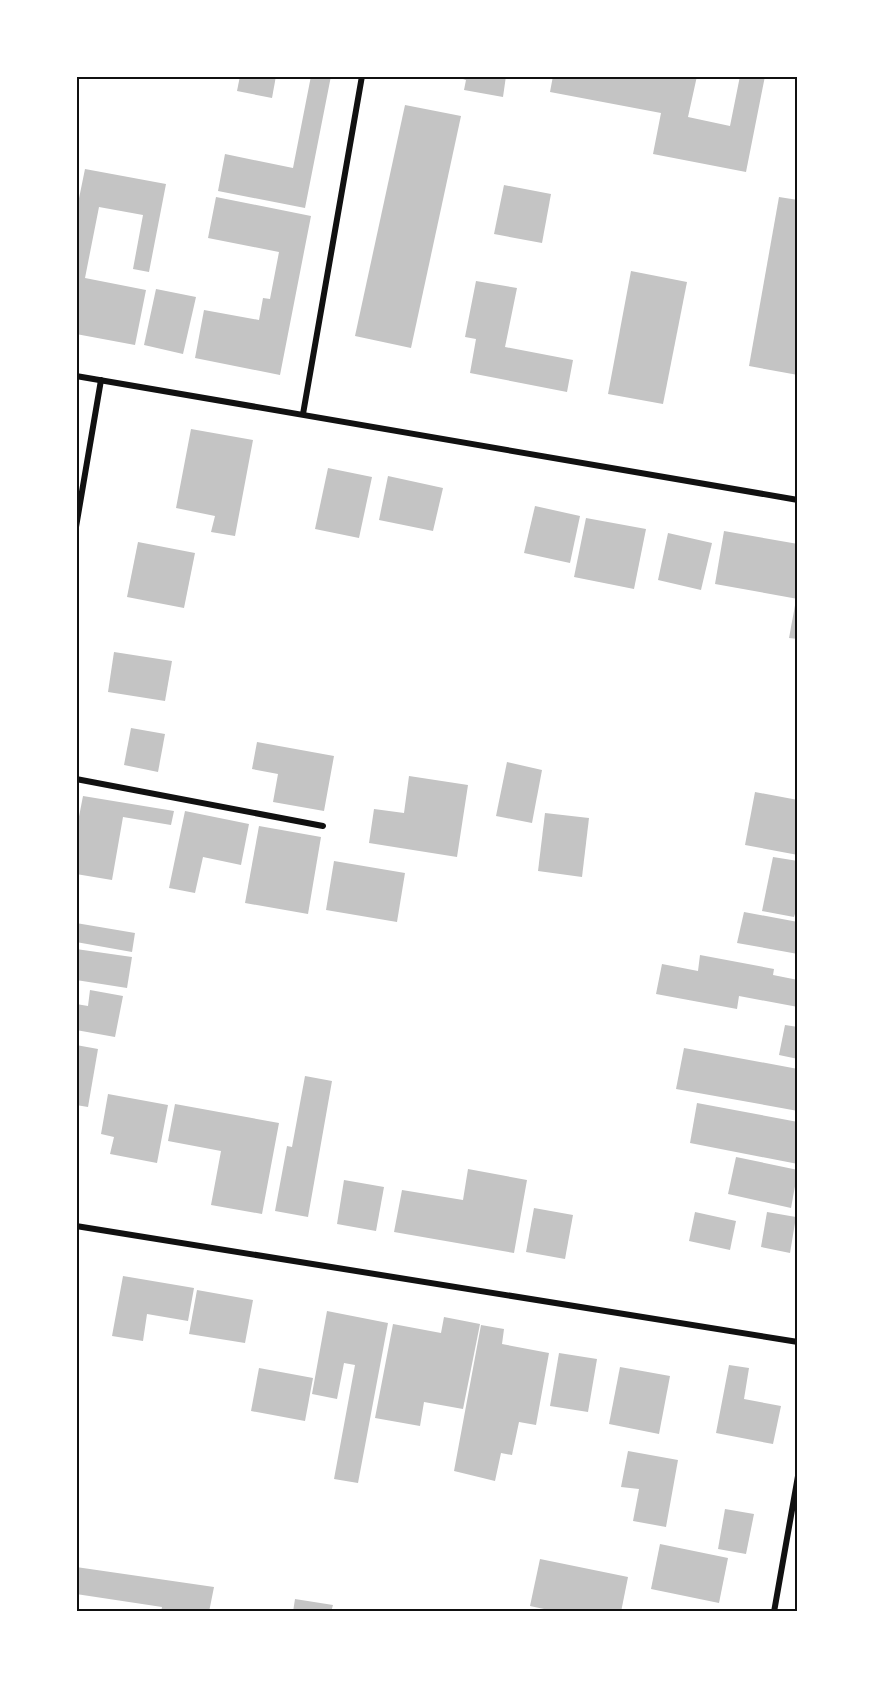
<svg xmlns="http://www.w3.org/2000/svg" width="874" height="1688" font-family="'IBM Plex Sans',sans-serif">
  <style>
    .building { fill: #c4c4c4 }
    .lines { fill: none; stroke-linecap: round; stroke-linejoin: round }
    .minor { stroke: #111; stroke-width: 6 }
    .neatline { fill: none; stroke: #111; stroke-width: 2 }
  </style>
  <rect width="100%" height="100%" fill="#fff"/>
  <g class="building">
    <polygon points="240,76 276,76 272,98 237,91"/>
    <polygon points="311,76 331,76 305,208 218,191 225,154 293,168"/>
    <polygon points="454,76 506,76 503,97 464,90 466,80"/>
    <polygon points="553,76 697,76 688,117 730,126 740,76 765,76 746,172 653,154 661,113 550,92"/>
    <polygon points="405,105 461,116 411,348 355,336"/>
    <polygon points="85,169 166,184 149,272 133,269 143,215 99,207 85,278 146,290 135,345 76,334 76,213"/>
    <polygon points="504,185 551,194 542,243 494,234"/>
    <polygon points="216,197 311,216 280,375 195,358 204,310 259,320 263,298 270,299 279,252 208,238"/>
    <polygon points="779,197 798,200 798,375 749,366"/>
    <polygon points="631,271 687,282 663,404 608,394"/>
    <polygon points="476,281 517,288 505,347 573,360 567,392 470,373 476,339 465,337"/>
    <polygon points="156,289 196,297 183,354 144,345"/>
    <polygon points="191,429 253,440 235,536 211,532 215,516 176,508"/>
    <polygon points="328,468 372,477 359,538 315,529"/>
    <polygon points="388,476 443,488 433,531 379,520"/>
    <polygon points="535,506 580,516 570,563 524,553"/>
    <polygon points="586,518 646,529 634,589 574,577"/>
    <polygon points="724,531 798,544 798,599 715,584"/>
    <polygon points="668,533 712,543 701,590 658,580"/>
    <polygon points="138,542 195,553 184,608 127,597"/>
    <polygon points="796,600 798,600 798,639 789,638"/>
    <polygon points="114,652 172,661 165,701 108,692"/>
    <polygon points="131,728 165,734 158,772 124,765"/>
    <polygon points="257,742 334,756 324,811 273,802 278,774 252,769"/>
    <polygon points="507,762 542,770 532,823 496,816"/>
    <polygon points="409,776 468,785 457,857 369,843 374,809 404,813"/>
    <polygon points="755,792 798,800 798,855 745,845"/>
    <polygon points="83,796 174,811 171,825 123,817 112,880 76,874 76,832"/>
    <polygon points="185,811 249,824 241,865 203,857 195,893 169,888"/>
    <polygon points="545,813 589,818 582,877 538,871"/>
    <polygon points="259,826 321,837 308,914 245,903"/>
    <polygon points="773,857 798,861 798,904 794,917 762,911"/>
    <polygon points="334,861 405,873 397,922 326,910"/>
    <polygon points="744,912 798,922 798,954 737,943"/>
    <polygon points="76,923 135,933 132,952 76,942"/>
    <polygon points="76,949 132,957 127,988 76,980"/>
    <polygon points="700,955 774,969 773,975 798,980 798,1007 739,996 737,1009 656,994 662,964 698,971"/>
    <polygon points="90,990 123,996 115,1037 76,1030 76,1004 88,1006"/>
    <polygon points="785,1025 798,1027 798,1059 779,1055"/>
    <polygon points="76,1045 98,1049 88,1107 76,1105"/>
    <polygon points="684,1048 798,1069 798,1111 676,1089"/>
    <polygon points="305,1076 332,1081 308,1217 275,1211 287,1146 292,1147"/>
    <polygon points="108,1094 168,1105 157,1163 110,1154 114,1137 101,1134"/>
    <polygon points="697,1103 798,1122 798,1164 690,1143"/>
    <polygon points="175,1104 279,1123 262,1214 211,1205 221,1151 168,1141"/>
    <polygon points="736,1157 798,1170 791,1208 728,1194"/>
    <polygon points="468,1169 527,1180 514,1253 394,1232 402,1190 463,1200"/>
    <polygon points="344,1180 384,1187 376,1231 337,1224"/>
    <polygon points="534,1208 573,1215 565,1259 526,1252"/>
    <polygon points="695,1212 736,1221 730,1250 689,1241"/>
    <polygon points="767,1212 796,1217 790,1253 761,1247"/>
    <polygon points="123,1276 194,1288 188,1321 147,1314 143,1341 112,1336"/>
    <polygon points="197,1290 253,1300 245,1343 189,1334"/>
    <polygon points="327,1311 388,1323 358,1483 334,1479 355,1365 344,1363 337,1399 312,1394"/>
    <polygon points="444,1317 480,1324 463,1409 424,1402 420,1426 375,1418 393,1324 441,1333"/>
    <polygon points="481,1325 504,1329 502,1344 549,1353 536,1425 519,1422 512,1455 501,1453 495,1481 454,1471"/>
    <polygon points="559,1353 597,1359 588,1412 550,1406"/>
    <polygon points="729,1365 749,1368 744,1399 781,1406 773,1444 716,1433"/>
    <polygon points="620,1367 670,1376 659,1434 609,1424"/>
    <polygon points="259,1368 313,1378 305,1421 251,1411"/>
    <polygon points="628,1451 678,1460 666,1527 633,1521 639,1489 621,1487"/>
    <polygon points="725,1509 754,1514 746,1554 718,1549"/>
    <polygon points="660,1544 728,1558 719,1603 651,1589"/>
    <polygon points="540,1559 628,1577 621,1612 558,1612 530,1606"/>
    <polygon points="76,1567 214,1587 209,1612 161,1612 162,1607 76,1594"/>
    <polygon points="295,1599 333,1605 331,1612 293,1612"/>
  </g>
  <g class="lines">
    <g class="minor">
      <polyline points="76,376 798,500"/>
      <polyline points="303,414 362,76"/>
      <polyline points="76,527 101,380"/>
      <polyline points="76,779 323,826"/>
      <polyline points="76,1226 798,1342"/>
      <polyline points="774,1612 798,1476"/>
    </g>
  </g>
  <rect width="874" height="1688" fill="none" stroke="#ffffff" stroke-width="156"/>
  <rect x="78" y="78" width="718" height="1532" class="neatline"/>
</svg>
